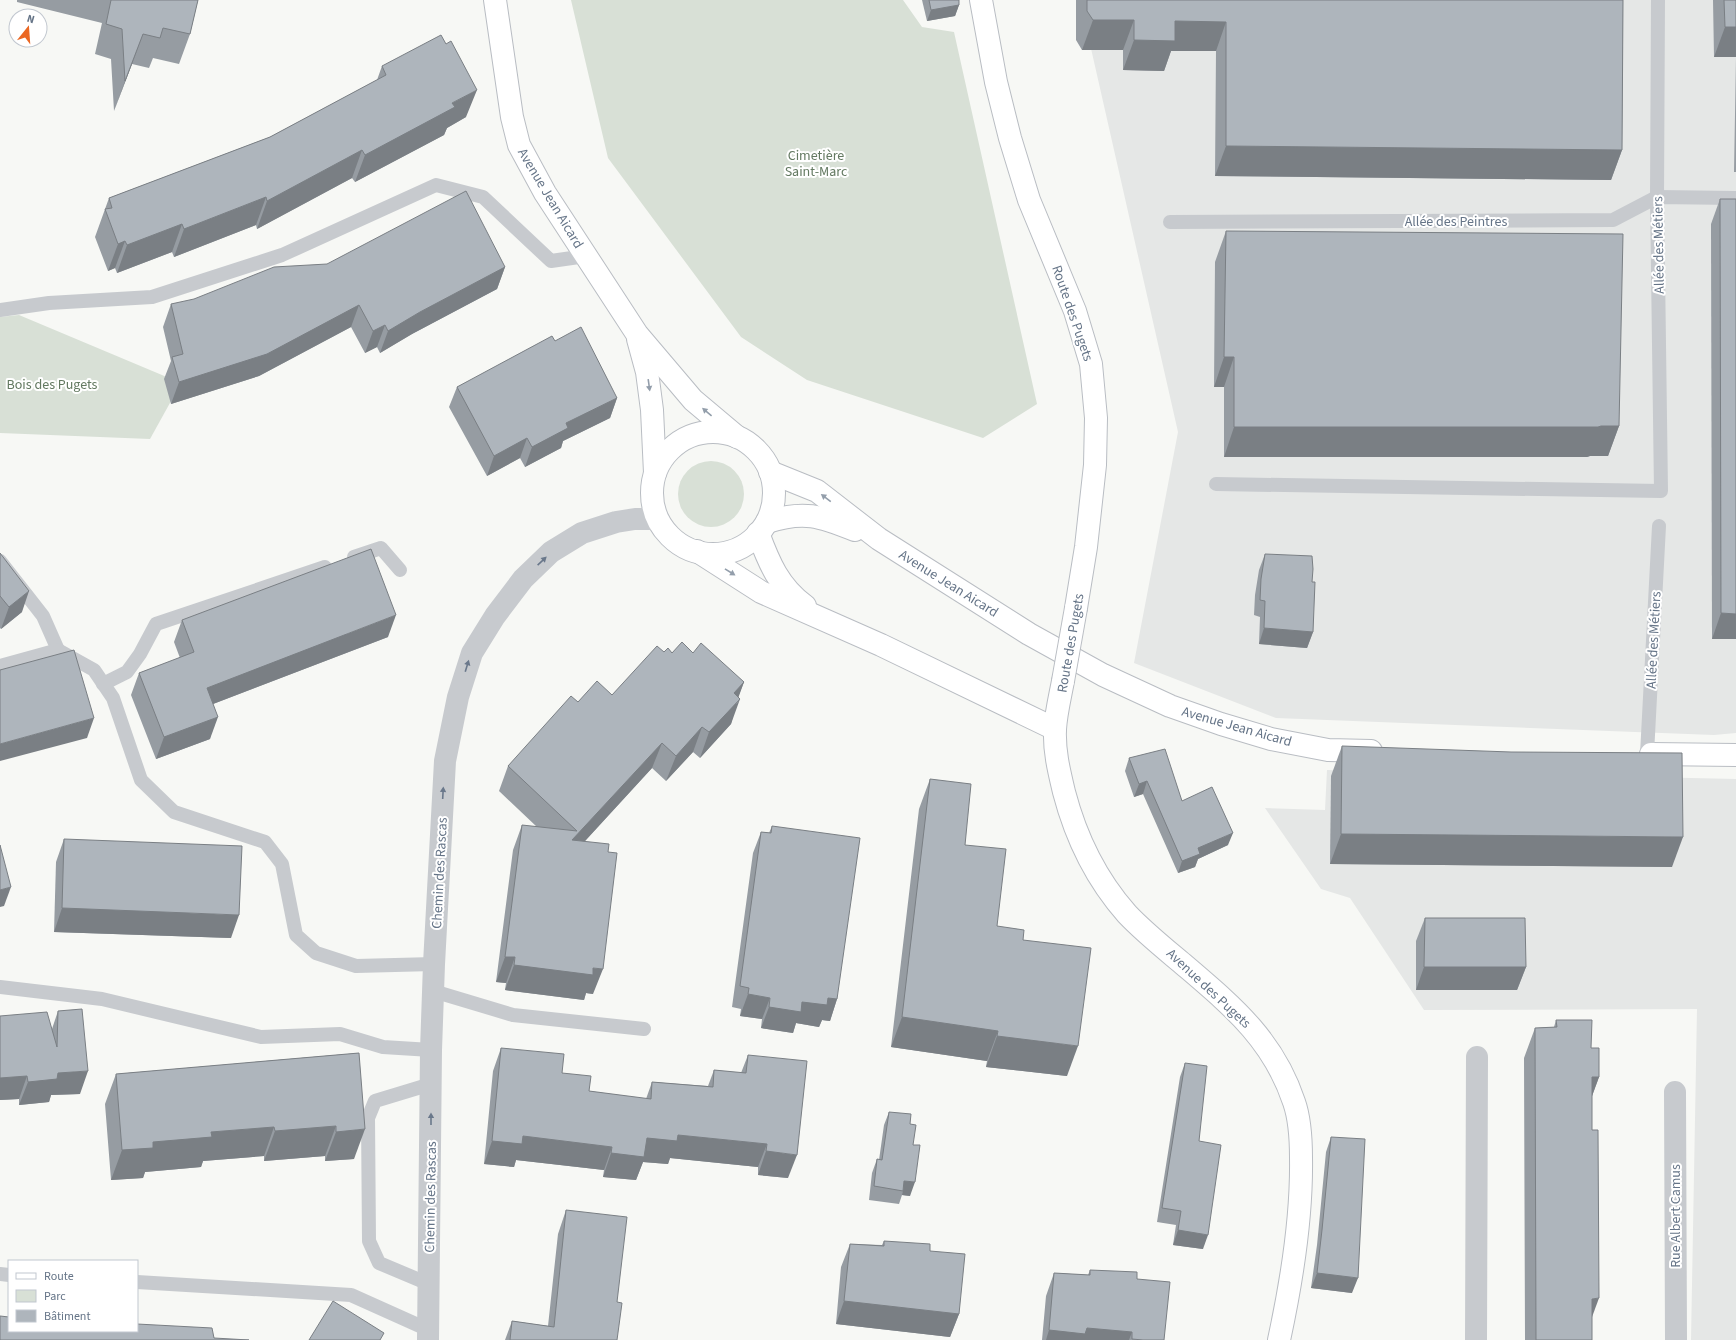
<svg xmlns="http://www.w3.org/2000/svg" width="1736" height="1340" font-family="'Source Sans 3',sans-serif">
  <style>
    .built { fill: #e5e7e6 }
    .green { fill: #d8e0d6 }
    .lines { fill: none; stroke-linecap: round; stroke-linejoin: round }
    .secondary-casing { stroke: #b9bdc3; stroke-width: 24 }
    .lane { stroke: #c7cace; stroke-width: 14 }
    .street { stroke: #c7cace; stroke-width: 22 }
    .secondary { stroke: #fff; stroke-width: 22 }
    .secondary-bridge-casing { stroke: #b9bdc3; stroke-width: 24; stroke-linecap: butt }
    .secondary-bridge { stroke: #fff; stroke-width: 22 }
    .wall { fill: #969ca2 }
    .shaded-wall { fill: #7a7f84 }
    .building { fill: #aeb5bc; stroke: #7a7f84 }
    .oneway { fill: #939eab }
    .oneway2 { fill: #6a788b }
    .labels { text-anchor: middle; stroke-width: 4; stroke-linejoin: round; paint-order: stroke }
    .park-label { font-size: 14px; fill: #637961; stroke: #fff }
    .street-label { font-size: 14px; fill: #657487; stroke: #fff }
  </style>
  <rect width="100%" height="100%" fill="#f7f8f5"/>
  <g class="built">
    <polygon points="1080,0 1736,0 1736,733 1714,735 1276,718 1134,663 1178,432"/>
    <polygon points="1327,770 1736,779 1736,1340 1691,1340 1697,1009 1424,1010 1350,898 1321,889 1265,808 1325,810"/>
  </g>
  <g class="green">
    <polygon points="571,0 903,0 922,27 954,32 1037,404 983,438 807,380 741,337 608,158"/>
    <polygon points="19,315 181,383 150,439 0,433 0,317"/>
    <circle cx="711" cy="494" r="33"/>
  </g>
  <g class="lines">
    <defs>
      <g id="secondary">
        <polyline points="495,0 512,117 519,145 545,193 637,334 693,400 737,437"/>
        <polyline points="981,0 996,82 1010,138 1029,200 1075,311 1091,364 1096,418 1095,465 1086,547 1076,608"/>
        <polyline points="638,339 647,372 652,410 655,473"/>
        <circle cx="713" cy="493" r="61"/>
        <polyline points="770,472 817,491 879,539 1029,634 1103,675 1170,706 1221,724 1271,739 1328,750 1371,751"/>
        <path d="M767,522C804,510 820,516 855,530"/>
        <path d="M758,533C769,563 779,587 805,606"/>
        <polyline points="697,551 761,592 881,645 1055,729"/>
        <path d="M1063,681C1060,697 1056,713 1055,729C1054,751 1059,771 1064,792C1076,838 1096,879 1127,914C1144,932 1164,948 1183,964C1232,1006 1273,1039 1294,1102C1300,1119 1301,1140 1301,1158C1302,1219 1292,1280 1279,1340"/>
        <polyline points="1651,754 1736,755"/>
      </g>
    </defs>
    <use href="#secondary" class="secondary-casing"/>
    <g class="lane">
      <polyline points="1170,222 1613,220 1657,197 1736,198"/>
      <polyline points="0,310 49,303 152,297 282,255 436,185 483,197 551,261 586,256"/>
      <polyline points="1216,484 1661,491 1657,197 1658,0"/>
      <polyline points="354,557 381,548 400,570"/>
      <polyline points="0,561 43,616 58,650"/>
      <polyline points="0,666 58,650 94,670 113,698 141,780 174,812 265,842 282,864 296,935 316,953 356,966 434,964"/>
      <polyline points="103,684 127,672 140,654 156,624 325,567"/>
      <polyline points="1647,754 1659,526"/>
      <polyline points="0,987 102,999 261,1037 340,1034 383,1047 431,1050"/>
      <polyline points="433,991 513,1015 644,1029"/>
      <polyline points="0,1274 9,1275"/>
      <polyline points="137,1282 351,1295 429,1330"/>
      <polyline points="429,1284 379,1263 369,1241 368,1118 375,1101 431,1084"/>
    </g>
    <g class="street">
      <polyline points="1675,1092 1676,1340"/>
      <polyline points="428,1340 431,1050 434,964 445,761 458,697 472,653 495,616 523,579 551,552 582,533 616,522 635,519 657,519"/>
      <polyline points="1476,1340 1477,1057"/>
    </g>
    <use href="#secondary" class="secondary"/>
    <defs>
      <polyline id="secondary-bridge" points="1063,681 1076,608"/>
    </defs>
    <use href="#secondary-bridge" class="secondary-bridge-casing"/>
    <use href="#secondary-bridge" class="secondary-bridge"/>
  </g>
  <g class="wall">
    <polygon points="17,0 198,0 190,34 179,64 153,58 149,68 132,64 114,111 111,59 95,54 102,23 17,2"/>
    <polygon points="922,0 959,0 959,5 955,16 927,21"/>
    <polygon points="1076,0 1623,0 1622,150 1611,180 1215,176 1216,51 1171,51 1164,71 1123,70 1123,50 1082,50 1076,40"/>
    <polygon points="1713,0 1736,0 1736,172 1734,172 1736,57 1714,57"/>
    <polygon points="382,66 466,117 447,128 444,135 355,182 352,178 257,229 256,225 174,257 172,252 117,273 115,268 108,271 95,237 109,198 270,137 377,80"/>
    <polygon points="1720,199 1736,199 1736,639 1712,639 1711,224"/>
    <polygon points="1226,231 1619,426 1608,456 1590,456 1587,457 1224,457 1224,387 1214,387 1215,262"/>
    <polygon points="505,267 497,289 412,334 380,353 377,347 365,353 351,327 259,376 171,404 164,379 171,361 163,327 171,304"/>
    <polygon points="555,341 617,398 610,418 563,441 561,448 525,467 520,458 487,476 449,407 457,387"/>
    <polygon points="0,553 22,612 1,629 0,628"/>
    <polygon points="1265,554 1312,582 1313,632 1307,648 1259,644 1260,617 1254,615 1255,595 1259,570"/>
    <polygon points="182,620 388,637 213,704 210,739 156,759 131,695 139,673 180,658 174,642"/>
    <polygon points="664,652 693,653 744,682 738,697 731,724 700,758 693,752 666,781 652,768 585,841 593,994 586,993 584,1000 505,990 506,983 496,982 513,850 522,825 537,827 499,791 508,766 578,702 612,695"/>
    <polygon points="1342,746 1672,867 1330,864 1331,776"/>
    <polygon points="1129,758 1228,845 1198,859 1195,867 1178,873 1143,794 1134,797 1125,771"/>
    <polygon points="930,779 965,845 997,926 1023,940 1067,1076 986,1067 987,1061 891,1047 919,809"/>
    <polygon points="772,826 837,999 830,1021 822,1020 819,1027 796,1023 793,1033 761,1028 762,1019 740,1016 741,1009 732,1007 753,853 761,832 769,833"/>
    <polygon points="64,839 231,938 54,932 56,862"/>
    <polygon points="1425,918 1526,967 1517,990 1416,990 1416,941"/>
    <polygon points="58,1011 80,1094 51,1095 49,1102 19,1105 19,1099 0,1100 0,1016 52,1029"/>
    <polygon points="1556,1020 1591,1048 1599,1077 1592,1096 1592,1340 1525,1340 1524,1058 1535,1028 1554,1027"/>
    <polygon points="501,1048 562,1073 589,1091 646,1099 652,1082 708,1086 714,1070 741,1073 748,1055 788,1178 758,1175 758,1167 670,1158 668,1164 643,1162 636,1180 603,1177 604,1170 516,1160 514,1167 484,1164 493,1071"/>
    <polygon points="359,1053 354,1159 325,1161 325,1156 264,1161 264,1156 203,1161 201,1167 145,1172 143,1178 111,1180 105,1104 116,1074"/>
    <polygon points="1185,1063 1199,1141 1203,1249 1173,1245 1176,1225 1157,1222 1180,1077"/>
    <polygon points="889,1112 910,1124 913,1145 910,1196 902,1195 899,1204 869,1200 872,1173 877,1159 879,1160 884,1125"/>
    <polygon points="1331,1137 1352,1293 1311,1288 1317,1245 1326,1152"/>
    <polygon points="566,1210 617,1302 617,1340 505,1340 512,1321 548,1326 558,1234"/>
    <polygon points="884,1241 930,1251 959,1314 950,1337 836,1324 841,1267 850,1244 882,1245"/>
    <polygon points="1090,1270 1137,1279 1164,1340 1042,1340 1046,1296 1054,1273 1088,1275"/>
  </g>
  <g class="shaded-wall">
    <polygon points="959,5 955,16 927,21 931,10"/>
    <polygon points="1093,20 1134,20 1123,50 1082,50"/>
    <polygon points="1175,21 1226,22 1216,51 1171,51 1164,71 1123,70 1134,40"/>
    <polygon points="1725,27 1736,27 1736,57 1714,57"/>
    <polygon points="143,34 132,64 114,111 125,81"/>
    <polygon points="477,90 466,117 447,128 444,135 355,182 365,155 452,103"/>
    <polygon points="1226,146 1622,150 1611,180 1215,176"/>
    <polygon points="362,150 352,178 257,229 267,201"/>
    <polygon points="266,197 256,225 174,257 184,229"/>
    <polygon points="182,224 172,252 117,273 127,245"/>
    <polygon points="125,241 115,268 108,271 118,244"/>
    <polygon points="505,267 497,289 412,334 380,353 388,331 420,312"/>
    <polygon points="359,305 351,327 259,376 171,404 179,382"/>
    <polygon points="385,325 377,347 365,353 373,331"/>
    <polygon points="1224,357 1234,357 1224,387 1214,387"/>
    <polygon points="617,398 610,418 563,441 561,448 525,467 532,447 566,423"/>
    <polygon points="1601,426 1619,426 1608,456 1590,456 1587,457 1224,457 1234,427"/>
    <polygon points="527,438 520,458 487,476 494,456"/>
    <polygon points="29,591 22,612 1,629 9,607"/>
    <polygon points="1721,613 1736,614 1736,639 1712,639"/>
    <polygon points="396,615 388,637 200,709 207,688"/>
    <polygon points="1264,628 1313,632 1307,648 1259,644"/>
    <polygon points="744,682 736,704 740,699 731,724 700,758 709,732 734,693"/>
    <polygon points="218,717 210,739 156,759 164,737"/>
    <polygon points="94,718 87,738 0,761 0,744"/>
    <polygon points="702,727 693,752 666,781 676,756"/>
    <polygon points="662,743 652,768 563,865 572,840"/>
    <polygon points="1147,781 1143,794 1134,797 1139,784"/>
    <polygon points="1233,833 1228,845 1198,859 1195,867 1178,873 1182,861 1198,848"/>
    <polygon points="1341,834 1683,837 1672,867 1330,864"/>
    <polygon points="11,887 4,906 0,907 0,890"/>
    <polygon points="62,908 239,915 231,938 54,932"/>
    <polygon points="505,957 515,957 506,983 496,982"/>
    <polygon points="514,965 593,968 603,969 593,994 586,993 584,1000 505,990"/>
    <polygon points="1424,967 1526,967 1517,990 1416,990"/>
    <polygon points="748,994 770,998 762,1019 740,1016"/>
    <polygon points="828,998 837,999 830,1021 822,1020 819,1027 796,1023 793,1033 761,1028 769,1007"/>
    <polygon points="902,1017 998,1031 987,1061 891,1047"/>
    <polygon points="997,1036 1078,1046 1067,1076 986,1067"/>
    <polygon points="88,1071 80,1094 51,1095 49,1102 19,1105 28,1082 58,1073"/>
    <polygon points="27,1076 19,1099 0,1100 0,1078"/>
    <polygon points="1592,1077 1599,1077 1588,1107"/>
    <polygon points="336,1126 325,1156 264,1161 275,1131"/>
    <polygon points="274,1127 264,1156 203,1161 201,1167 145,1172 143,1178 111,1180 122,1150 153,1142 211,1132"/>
    <polygon points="365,1129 354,1159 325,1161 336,1132"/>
    <polygon points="678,1135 767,1144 758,1167 670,1158 668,1164 643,1162 636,1180 603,1177 611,1153 647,1138"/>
    <polygon points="523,1136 612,1147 604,1170 516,1160 514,1167 484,1164 492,1141"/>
    <polygon points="766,1151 797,1155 788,1178 758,1175"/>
    <polygon points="904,1181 915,1182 910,1196 902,1195 903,1191"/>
    <polygon points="1178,1230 1208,1235 1203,1249 1173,1245"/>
    <polygon points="1317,1273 1358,1278 1352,1293 1311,1288"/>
    <polygon points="1599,1298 1588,1328 1592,1299"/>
    <polygon points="844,1301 959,1314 950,1337 836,1324"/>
    <polygon points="1087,1328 1132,1332 1129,1340 1046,1340 1049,1330"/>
  </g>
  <g class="building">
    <polygon points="111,0 198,0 190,34 163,28 160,38 143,34 125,81 122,29 106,24"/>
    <polygon points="929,0 959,0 959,5 931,10"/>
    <polygon points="1087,0 1623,0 1622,150 1226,146 1226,22 1175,21 1175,41 1134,40 1134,20 1093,20 1087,11"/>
    <polygon points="1724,0 1736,0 1736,27 1725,27"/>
    <polygon points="441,35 446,44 451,41 477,90 452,103 455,107 365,155 362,150 267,201 266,197 184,229 182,224 127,245 125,241 118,244 105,209 112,208 109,198 270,137 386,75 382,66"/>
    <polygon points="466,191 505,267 420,312 388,331 385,325 373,331 359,305 267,354 179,382 172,357 183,354 171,304 194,299 274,267 327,264"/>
    <polygon points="1720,199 1736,199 1736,614 1721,613"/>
    <polygon points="1226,231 1623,234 1619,426 1601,426 1598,427 1234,427 1234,357 1224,357"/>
    <polygon points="581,327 617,398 566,423 568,428 532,447 527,438 494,456 457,387 552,336 555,341"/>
    <polygon points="371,549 396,615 207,688 218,717 164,737 139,673 194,652 182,620"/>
    <polygon points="0,553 29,591 9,607 0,596"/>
    <polygon points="1265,554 1312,556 1313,569 1312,582 1315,582 1313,632 1264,628 1265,601 1260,600 1261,579"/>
    <polygon points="682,642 693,653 701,643 744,682 734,693 740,699 709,732 702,727 676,756 662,743 572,840 609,844 608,852 617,853 603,969 593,968 593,975 514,965 515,957 505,957 522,825 577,831 508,766 571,696 578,702 597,681 612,695 657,646 664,652 668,648 672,653"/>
    <polygon points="74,650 94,718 0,744 0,670"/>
    <polygon points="1342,746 1511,752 1682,753 1683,837 1341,834"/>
    <polygon points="1165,749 1182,801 1212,787 1233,833 1198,848 1200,854 1182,861 1147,781 1139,784 1129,758"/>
    <polygon points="930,779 971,784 965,845 1006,849 997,926 1024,930 1023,940 1091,948 1078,1046 997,1036 998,1031 902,1017"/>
    <polygon points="772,826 860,838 837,999 828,998 827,1005 802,1002 801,1012 769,1007 770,998 748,994 749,988 740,986 761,832 771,833"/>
    <polygon points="64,839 242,846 239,915 62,908"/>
    <polygon points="0,845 11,887 0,890"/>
    <polygon points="1425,918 1525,918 1526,967 1424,967"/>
    <polygon points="82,1009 88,1071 58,1073 57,1079 28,1082 27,1076 0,1078 0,1016 47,1012 57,1047 58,1011"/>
    <polygon points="1556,1020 1592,1020 1591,1048 1599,1048 1599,1077 1592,1077 1592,1130 1598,1130 1599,1298 1592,1299 1592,1340 1536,1340 1535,1028 1557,1027"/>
    <polygon points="501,1048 564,1054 562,1073 591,1076 589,1091 651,1099 652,1082 713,1087 714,1070 746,1073 748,1055 807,1061 797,1155 766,1151 767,1144 678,1135 677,1141 647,1138 644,1157 611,1153 612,1147 523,1136 522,1144 492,1141"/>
    <polygon points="359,1053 365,1129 336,1132 336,1126 275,1131 274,1127 211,1132 212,1137 153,1142 153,1148 122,1150 116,1074"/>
    <polygon points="1185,1063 1207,1066 1199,1141 1221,1145 1208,1235 1178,1230 1181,1211 1162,1208"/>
    <polygon points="889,1112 911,1114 910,1124 916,1125 913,1145 920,1145 915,1182 904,1181 903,1191 874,1186 877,1159 882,1160"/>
    <polygon points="1331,1137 1365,1139 1358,1278 1317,1273 1322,1230"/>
    <polygon points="566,1210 627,1217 617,1302 622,1303 617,1340 510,1340 512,1321 554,1327"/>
    <polygon points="884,1241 930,1244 930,1251 965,1254 959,1314 844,1301 850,1244 884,1246"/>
    <polygon points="1090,1270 1137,1272 1137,1279 1170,1282 1164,1340 1143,1340 1132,1339 1132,1332 1087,1328 1085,1334 1049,1330 1054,1273 1090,1275"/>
    <polygon points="333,1301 384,1333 380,1340 309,1340"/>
    <polygon points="0,1316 9,1317 9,1331 137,1331 137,1324 212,1328 214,1338 249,1340 0,1340"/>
  </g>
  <defs><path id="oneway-solid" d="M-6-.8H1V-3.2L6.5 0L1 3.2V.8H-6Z"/></defs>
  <g class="oneway">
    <use href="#oneway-solid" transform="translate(649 385) rotate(82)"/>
    <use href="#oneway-solid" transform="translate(707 412) rotate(-140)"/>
    <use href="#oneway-solid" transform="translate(826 498) rotate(-143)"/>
    <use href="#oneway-solid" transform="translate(730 572) rotate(32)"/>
  </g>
  <g class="oneway2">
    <use href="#oneway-solid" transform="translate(542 561) rotate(-43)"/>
    <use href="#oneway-solid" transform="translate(467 666) rotate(-73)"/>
    <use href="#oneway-solid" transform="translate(443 793) rotate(-87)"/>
    <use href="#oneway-solid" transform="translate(431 1119) rotate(-90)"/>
  </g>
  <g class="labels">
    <g class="park-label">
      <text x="816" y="160">Cimetière<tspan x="816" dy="16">Saint-Marc</tspan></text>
      <text x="52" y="389">Bois des Pugets</text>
    </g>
    <g class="street-label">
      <text transform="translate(551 198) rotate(59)" y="5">Avenue Jean Aicard</text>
      <text x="1456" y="226">Allée des Peintres</text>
      <text transform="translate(1658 245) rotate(-91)" y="5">Allée des Métiers</text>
      <text transform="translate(1073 313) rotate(71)" y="5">Route des Pugets</text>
      <text transform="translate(949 583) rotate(32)" y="5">Avenue Jean Aicard</text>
      <text transform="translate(1653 640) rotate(-87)" y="5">Allée des Métiers</text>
      <text transform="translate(1070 643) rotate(-80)" y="5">Route des Pugets</text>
      <text transform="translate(1237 726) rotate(16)" y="5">Avenue Jean Aicard</text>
      <text transform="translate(439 873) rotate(-87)" y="5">Chemin des Rascas</text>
      <text transform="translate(1209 988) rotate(43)" y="5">Avenue des Pugets</text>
      <text transform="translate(430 1197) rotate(-89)" y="5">Chemin des Rascas</text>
      <text transform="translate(1675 1216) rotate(-90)" y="5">Rue Albert Camus</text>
    </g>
  </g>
  <rect x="8" y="1260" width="130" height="72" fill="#ffffff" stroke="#c1c7cf"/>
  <rect x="16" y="1273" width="20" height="6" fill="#ffffff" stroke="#c1c7cf"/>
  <text x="44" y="1280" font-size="12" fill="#657487">Route</text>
  <rect x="16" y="1290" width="20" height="12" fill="#d8e0d6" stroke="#c1c7cf"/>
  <text x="44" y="1300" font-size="12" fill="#657487">Parc</text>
  <rect x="16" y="1310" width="20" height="12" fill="#aeb5bc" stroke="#c1c7cf"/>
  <text x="44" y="1320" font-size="12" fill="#657487">Bâtiment</text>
  <g transform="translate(28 28) rotate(17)"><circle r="19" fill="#ffffff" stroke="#c1c7cf"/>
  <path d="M0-3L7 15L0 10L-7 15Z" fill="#eb6722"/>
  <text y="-6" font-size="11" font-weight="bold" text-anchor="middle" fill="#657487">N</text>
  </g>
</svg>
